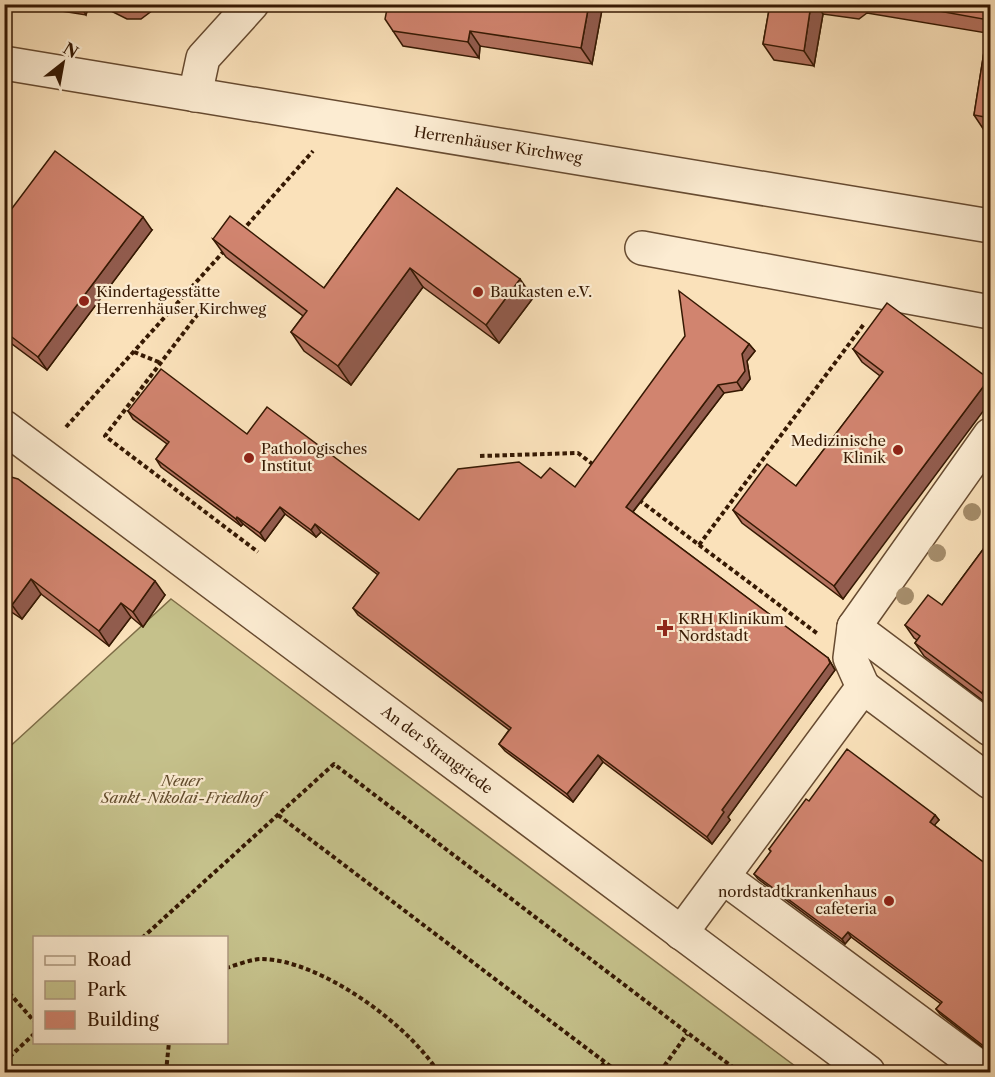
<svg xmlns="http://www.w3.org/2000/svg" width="995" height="1077" font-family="'Libre Caslon Text',serif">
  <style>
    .green { fill: #c5c18b; stroke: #7e6d47; stroke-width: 1.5; fill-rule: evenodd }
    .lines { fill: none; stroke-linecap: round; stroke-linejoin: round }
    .minor-casing { stroke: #674b31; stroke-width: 36 }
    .path { stroke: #361903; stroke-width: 4; stroke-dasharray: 4.5 3; stroke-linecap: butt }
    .minor { stroke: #fcecd2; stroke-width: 33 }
    .tree { fill: #a68e6c }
    .wall { fill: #b4725f; stroke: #361903; stroke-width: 1.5 }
    .shaded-wall { fill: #925c4e; stroke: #361903; stroke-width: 1.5 }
    .building { fill: #d1846f; stroke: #361903; stroke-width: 1.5 }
    .poi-dot { fill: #8f2418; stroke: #fcecd2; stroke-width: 2 }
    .labels { text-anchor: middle; stroke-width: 4.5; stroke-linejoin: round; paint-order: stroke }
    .street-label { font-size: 15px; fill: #361903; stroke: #fcecd2 }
    .poi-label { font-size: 15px; fill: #361903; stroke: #fcecd2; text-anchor: start }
    .park-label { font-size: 15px; font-style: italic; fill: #614b2c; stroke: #fcecd2 }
  </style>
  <rect width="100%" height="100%" fill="#fae1ba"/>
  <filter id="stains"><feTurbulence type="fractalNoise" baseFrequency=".00333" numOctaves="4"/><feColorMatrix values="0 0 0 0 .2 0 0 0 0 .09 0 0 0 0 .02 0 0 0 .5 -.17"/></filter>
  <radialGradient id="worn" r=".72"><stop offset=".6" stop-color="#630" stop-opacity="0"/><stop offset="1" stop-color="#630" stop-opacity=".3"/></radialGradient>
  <path class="green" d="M171,599L803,1072H5V751ZM34,938H226V1042H34Z"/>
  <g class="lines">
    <defs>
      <g id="minor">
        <polyline points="4,63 990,226"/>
        <polyline points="195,95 203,58 252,4"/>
        <polyline points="642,248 990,312"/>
        <polyline points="4,427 868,1072"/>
        <polyline points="854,627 990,729"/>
        <polyline points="863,687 850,658 854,627 990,435"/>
        <polyline points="723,877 986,1072"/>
        <polyline points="681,933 863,687 990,782"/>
      </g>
    </defs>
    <use href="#minor" class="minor-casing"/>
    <g class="path">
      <polyline points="242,231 313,151"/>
      <polyline points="207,302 105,436 258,552"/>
      <polyline points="134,352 161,363"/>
      <polyline points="66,427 225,250"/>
      <polyline points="480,456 578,453 595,466"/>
      <polyline points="639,500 818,634"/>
      <polyline points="699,545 864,324"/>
      <polyline points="278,815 618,1072"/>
      <polyline points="142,938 334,764 739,1072"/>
      <path d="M226,968C237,965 251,959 262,959C320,960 408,1024 438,1072"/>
      <polyline points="4,987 34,1021"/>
      <polyline points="4,1062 34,1034"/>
      <polyline points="166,1072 169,1042"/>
      <polyline points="530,1072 599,1070"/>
      <polyline points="597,1072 604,1063"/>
      <polyline points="660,1072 687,1034"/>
    </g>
    <use href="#minor" class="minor"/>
  </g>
  <g class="tree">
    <circle cx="972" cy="512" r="9"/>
    <circle cx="937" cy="553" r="9"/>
    <circle cx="905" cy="596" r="9"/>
  </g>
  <g class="wall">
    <polygon points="46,4 89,4 86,15 49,9"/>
    <polygon points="97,4 155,4 153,10 141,19 127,19"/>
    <polygon points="388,4 603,4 592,64 480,46 479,58 403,46 393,31"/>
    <polygon points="766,4 990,4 990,132 984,130 974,115 987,33 867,13 859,19 823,14 814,66 774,60 763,44 770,5"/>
    <polygon points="397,188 533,298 499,343 423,287 351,385 304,351 291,332 303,316 226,257 213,239 324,288"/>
    <polygon points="4,219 152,230 47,370 4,338"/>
    <polygon points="749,344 755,351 747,361 750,379 742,390 724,393 633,512 828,658 835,670 728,817 730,820 712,844 603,762 573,802 505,751 499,744 509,730 358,615 353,608 378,575 321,532 316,537 285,514 265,541 243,524 241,526 161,467 156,459 167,444 133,419 128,411 247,434 419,520 541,478 575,487"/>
    <polygon points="853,349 989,379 843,599 742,523 733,510 796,486 880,376 862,362"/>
    <polygon points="4,475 165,595 143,627 131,617 109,646 41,594 22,619 4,607"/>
    <polygon points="990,540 990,706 924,656 915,643 917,640 914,638 905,625 942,605"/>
    <polygon points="935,815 939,820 934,825 990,867 990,1053 940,1014 936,1009 941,1004 851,937 845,944 758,879 754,874 771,852 769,849"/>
  </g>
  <g class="shaded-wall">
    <polygon points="79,4 89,4 86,15"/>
    <polygon points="149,4 155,4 153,10"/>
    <polygon points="589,4 603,4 592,64 581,48"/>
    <polygon points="811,4 816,4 823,14 814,66 804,51"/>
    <polygon points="470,31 480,46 479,58 468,42"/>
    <polygon points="143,217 152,230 47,370 38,357"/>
    <polygon points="410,268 423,287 351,385 338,366"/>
    <polygon points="520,279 533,298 499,343 486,325"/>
    <polygon points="749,344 755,351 747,361 750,379 742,390 737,382 742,354"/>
    <polygon points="989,379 990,381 990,402 843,599 834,586"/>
    <polygon points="718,385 724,393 631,514 626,507"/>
    <polygon points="280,507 285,514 265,541 260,533"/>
    <polygon points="237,517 243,524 241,526 236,519"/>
    <polygon points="315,524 321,532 316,537 311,530"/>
    <polygon points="31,579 41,594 22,619 12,605"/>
    <polygon points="155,581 165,595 143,627 133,612"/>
    <polygon points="121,603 131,617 109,646 99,631"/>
    <polygon points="828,658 835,670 728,817 730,820 712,844 707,837 722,810"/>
    <polygon points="990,687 990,701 986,695"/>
    <polygon points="983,691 990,701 990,706 982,693"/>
    <polygon points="598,755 603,762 573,802 567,794"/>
    <polygon points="935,815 939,820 933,827 930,822"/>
    <polygon points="848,932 851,937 845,944 842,939"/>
  </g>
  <g class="building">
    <polygon points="114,4 135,4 133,6 118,7"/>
    <polygon points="388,4 589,4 581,48 470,31 468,42 393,31 385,19"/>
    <polygon points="770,4 811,4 804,51 763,44"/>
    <polygon points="900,4 990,4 990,118 974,115 989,20"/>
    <polygon points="55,151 143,217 38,357 4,331 4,219"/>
    <polygon points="397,188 520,279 486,325 410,268 338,366 291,332 307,311 213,239 230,216 324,288"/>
    <polygon points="679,291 749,344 742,354 745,371 737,382 718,385 626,507 828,658 830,663 722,810 724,812 707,837 598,755 567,794 499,744 511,728 353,608 379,573 315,524 311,530 280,507 260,533 237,517 236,519 156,459 169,442 128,411 161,369 247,434 267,407 419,520 458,469 519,462 541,478 550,468 575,487 685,336"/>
    <polygon points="887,303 989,379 834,586 733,510 767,464 796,486 883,372 853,349"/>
    <polygon points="4,475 18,479 155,581 133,612 121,603 99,631 31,579 12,605 4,600"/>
    <polygon points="990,540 990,687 986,695 983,691 982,693 915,643 920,636 905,625 928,595 942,605"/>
    <polygon points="847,749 935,815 930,822 990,867 990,1051 936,1009 942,1002 848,932 842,939 754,874 771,851 769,849 806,799 809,801"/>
  </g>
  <g class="poi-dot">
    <circle cx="478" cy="292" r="6"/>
    <circle cx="84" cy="301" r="6"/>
    <circle cx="898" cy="450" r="6"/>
    <circle cx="249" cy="458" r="6"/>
    <path d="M662 619h6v6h6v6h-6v6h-6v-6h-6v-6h6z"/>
    <circle cx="889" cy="901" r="6"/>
  </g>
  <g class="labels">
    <g class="street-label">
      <text transform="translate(498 145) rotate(9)" y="5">Herrenhäuser Kirchweg</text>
      <text transform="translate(437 750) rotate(37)" y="5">An der Strangriede</text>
    </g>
    <g class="poi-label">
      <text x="96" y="297">Kindertagesstätte<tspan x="96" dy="17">Herrenhäuser Kirchweg</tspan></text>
      <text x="490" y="297">Baukasten e.V.</text>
      <text x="886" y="446" text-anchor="end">Medizinische<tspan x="886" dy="17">Klinik</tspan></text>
      <text x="261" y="454">Pathologisches<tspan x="261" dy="17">Institut</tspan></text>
      <text x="678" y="624">KRH Klinikum<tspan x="678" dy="17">Nordstadt</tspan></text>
      <text x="877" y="897" text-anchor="end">nordstadtkrankenhaus<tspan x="877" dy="17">cafeteria</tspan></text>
    </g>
    <g class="park-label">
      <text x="182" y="786">Neuer<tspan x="182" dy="17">Sankt-Nikolai-Friedhof</tspan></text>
    </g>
  </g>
  <rect width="995" height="1077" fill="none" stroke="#fae1ba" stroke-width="24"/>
  <rect x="6" y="6" width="983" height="1065" fill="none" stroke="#361903" stroke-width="3"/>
  <rect x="12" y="12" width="971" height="1053" fill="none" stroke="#361903" stroke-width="1.5"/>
  <rect x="33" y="936" width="195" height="108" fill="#fcecd2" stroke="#ad987f" stroke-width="1.5"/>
  <rect x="45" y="956" width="30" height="9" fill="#fcecd2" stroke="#ad987f" stroke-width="1.5"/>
  <text x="87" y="966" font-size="18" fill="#361903">Road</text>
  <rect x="45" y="981" width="30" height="18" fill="#c5c18b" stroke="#ad987f" stroke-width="1.5"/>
  <text x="87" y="996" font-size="18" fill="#361903">Park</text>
  <rect x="45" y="1011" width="30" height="18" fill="#d1846f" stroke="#ad987f" stroke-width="1.5"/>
  <text x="87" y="1026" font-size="18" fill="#361903">Building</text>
  <g transform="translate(63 63) rotate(31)" stroke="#fcecd2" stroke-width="4.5" paint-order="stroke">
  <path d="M0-4.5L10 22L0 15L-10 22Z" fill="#361903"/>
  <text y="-9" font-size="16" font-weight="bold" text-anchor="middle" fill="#361903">N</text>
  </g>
  <rect width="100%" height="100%" filter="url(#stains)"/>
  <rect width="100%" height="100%" fill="url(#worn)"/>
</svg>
